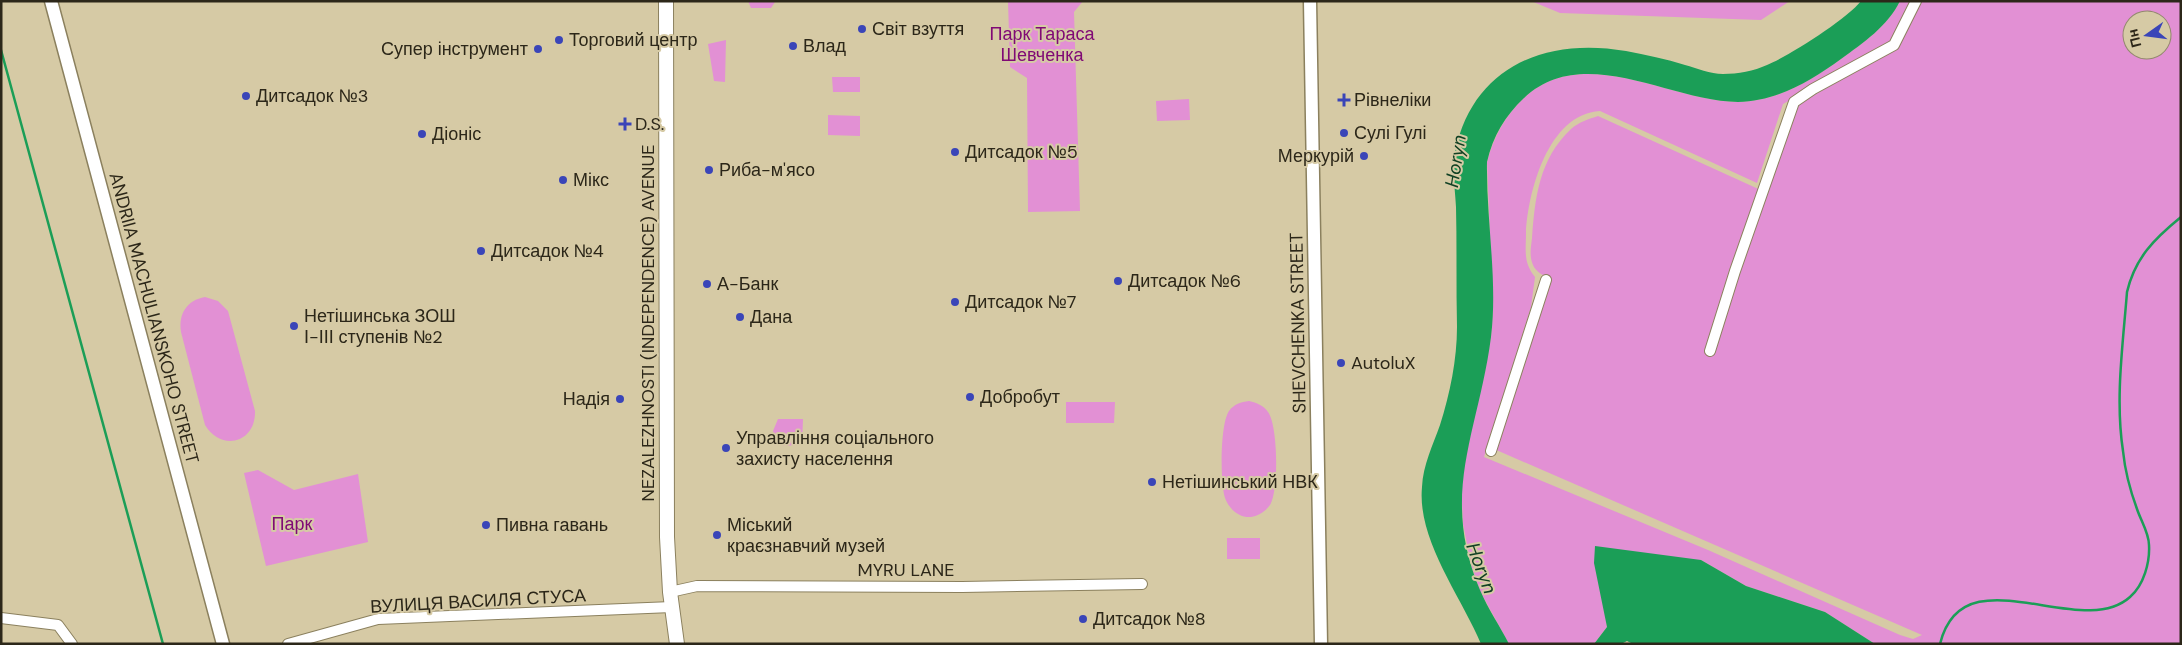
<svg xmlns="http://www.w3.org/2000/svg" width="2182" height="645" font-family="'DM Sans',sans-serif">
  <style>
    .green { fill: #e290d4; fill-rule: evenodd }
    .water { fill: #1b9e57 }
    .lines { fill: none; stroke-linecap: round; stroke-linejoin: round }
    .stream { stroke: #1b9e57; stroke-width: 2.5 }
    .minor-casing { stroke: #8b805e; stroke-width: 12 }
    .tertiary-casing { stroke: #8b805e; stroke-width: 15 }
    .secondary-casing { stroke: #8b805e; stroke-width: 16 }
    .minor { stroke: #fff; stroke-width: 10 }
    .tertiary { stroke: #fff; stroke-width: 12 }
    .secondary { stroke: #fff; stroke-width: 14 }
    .poi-dot { fill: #3a45b8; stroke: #d6caa5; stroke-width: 2 }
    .labels { text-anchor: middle; stroke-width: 4; stroke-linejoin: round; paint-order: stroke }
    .poi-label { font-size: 18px; fill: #2c2719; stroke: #d6caa5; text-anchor: start }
    .park-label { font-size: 18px; fill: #800975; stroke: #d6caa5 }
    .street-label { font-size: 18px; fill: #2c2719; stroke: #d6caa5 }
    .water-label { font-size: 19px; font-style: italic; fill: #104023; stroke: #d6caa5 }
  </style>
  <rect width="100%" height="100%" fill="#d6caa5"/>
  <g class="green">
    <polygon points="748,1 774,1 775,2 771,8 751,8"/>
    <polygon points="1008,1 1083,1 1074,12 1080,211 1028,212 1027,78 1010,67"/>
    <polygon points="1531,1 1790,1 1761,20 1560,13"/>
    <path d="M1900,1H1912L1890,41L1874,53L1783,104L1757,183L1600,111C1548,114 1528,192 1526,233C1526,251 1523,262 1535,277L1531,307L1484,457L1708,550L1900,635L1913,639L1922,635L1494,449L1550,279C1543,275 1536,272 1533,265C1529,256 1531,247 1532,238C1535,198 1539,159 1571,129C1579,122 1589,119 1598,116L1765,192L1797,105L1896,47L1920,1H2181V644H1875L1825,612L1746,586L1701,560L1602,597L1607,627L1594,644H1509L1480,591L1471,564L1463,524L1461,484L1465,461L1491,337L1493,310L1487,162C1494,136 1505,116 1524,98C1584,42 1671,102 1738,102C1777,101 1811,81 1841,59C1863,43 1888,26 1900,1ZM2132,20H2162V50H2132Z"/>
    <polygon points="726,40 725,82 714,81 708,44"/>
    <polygon points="832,77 860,77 860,92 833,92"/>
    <polygon points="1189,99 1190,120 1157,121 1156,101"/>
    <polygon points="828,115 860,116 860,136 828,135"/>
    <path d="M205,297L218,301L228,311L255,411C256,443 221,452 205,425L181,332C178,314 187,300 205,297Z"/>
    <path d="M1249,401C1257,403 1263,405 1268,412C1278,425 1279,491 1270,505C1266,511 1258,516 1251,517C1239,518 1229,509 1225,498C1220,482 1220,424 1229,411C1234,404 1241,402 1249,401Z"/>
    <polygon points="1066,402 1115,402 1114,423 1066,423"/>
    <polygon points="778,419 803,419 802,445 774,446 773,431"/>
    <polygon points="258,470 294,490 358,474 368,542 266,566 244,473"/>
    <rect x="1227" y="538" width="33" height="21"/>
  </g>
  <g class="water">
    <path d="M1861,1H1900C1888,26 1863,43 1841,59C1811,81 1777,101 1738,102C1671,102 1584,42 1524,98C1505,116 1493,136 1487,162C1486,220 1498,280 1491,337C1479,431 1439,493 1480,590C1488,609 1500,626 1509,644H1481C1461,596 1417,540 1422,487C1423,465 1433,445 1440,425C1450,394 1457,359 1457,327C1456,287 1457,247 1456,207C1455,189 1452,170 1455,152C1473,66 1546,37 1626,51C1646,55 1666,59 1685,65C1697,68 1710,74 1723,74C1738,74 1754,71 1767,65C1789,56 1847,19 1861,1Z"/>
    <polygon points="1595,546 1701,560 1746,586 1825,612 1875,644 1633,644 1627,641 1621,644 1594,644 1607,627 1594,563"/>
  </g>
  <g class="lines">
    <g class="stream">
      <polyline points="1,50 163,644"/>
      <path d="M1940,644C1963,551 2080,642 2130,597C2144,585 2150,562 2149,545C2149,533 2141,521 2137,509C2130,490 2125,471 2123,451C2115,399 2123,344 2127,292C2135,258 2154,239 2181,217"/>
    </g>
    <defs>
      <g id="minor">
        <polyline points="1710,351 1735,271 1794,102 1813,89 1894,45 1916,1"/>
        <polyline points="1491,451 1546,280"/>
        <polyline points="670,592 697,586 962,587 1142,584"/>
        <polyline points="1,618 58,625 72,644"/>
        <polyline points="288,644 378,619 672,607"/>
      </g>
      <g id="tertiary">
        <polyline points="51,1 223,644"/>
        <polyline points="1310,1 1321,644"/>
      </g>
      <polyline id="secondary" points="666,1 667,537 670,592 677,644"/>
    </defs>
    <use href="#minor" class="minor-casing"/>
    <use href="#tertiary" class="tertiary-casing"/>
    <use href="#secondary" class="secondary-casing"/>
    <use href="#minor" class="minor"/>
    <use href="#tertiary" class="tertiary"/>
    <use href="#secondary" class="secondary"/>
  </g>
  <g class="poi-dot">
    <circle cx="862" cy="29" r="5"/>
    <circle cx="559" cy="40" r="5"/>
    <circle cx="793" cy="46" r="5"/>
    <circle cx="538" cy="49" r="5"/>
    <circle cx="246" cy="96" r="5"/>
    <path d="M1341.5 92.5h5v5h5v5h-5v5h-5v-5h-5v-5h5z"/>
    <path d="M622.5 116.5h5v5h5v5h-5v5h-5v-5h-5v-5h5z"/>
    <circle cx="1344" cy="133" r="5"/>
    <circle cx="422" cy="134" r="5"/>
    <circle cx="955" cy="152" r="5"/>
    <circle cx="1364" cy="156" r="5"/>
    <circle cx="709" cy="170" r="5"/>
    <circle cx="563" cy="180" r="5"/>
    <circle cx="481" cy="251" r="5"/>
    <circle cx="1118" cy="281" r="5"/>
    <circle cx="707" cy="284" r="5"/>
    <circle cx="955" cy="302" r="5"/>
    <circle cx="740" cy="317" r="5"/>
    <circle cx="294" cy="326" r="5"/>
    <circle cx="1341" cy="363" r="5"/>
    <circle cx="970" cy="397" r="5"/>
    <circle cx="620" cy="399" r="5"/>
    <circle cx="726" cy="448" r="5"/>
    <circle cx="1152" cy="482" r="5"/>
    <circle cx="486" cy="525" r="5"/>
    <circle cx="717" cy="535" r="5"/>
    <circle cx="1083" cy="619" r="5"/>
  </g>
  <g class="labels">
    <g class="poi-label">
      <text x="872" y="35">Світ взуття</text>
      <text x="569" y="46">Торговий центр</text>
      <text x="803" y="52">Влад</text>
      <text x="528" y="55" text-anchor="end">Супер інструмент</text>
      <text x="256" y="102">Дитсадок №3</text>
      <text x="1354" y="106">Рівнеліки</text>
      <text x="635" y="130">D.S.</text>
      <text x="1354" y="139">Сулі Гулі</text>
      <text x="432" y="140">Діоніс</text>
      <text x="965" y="158">Дитсадок №5</text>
      <text x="1354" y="162" text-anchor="end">Меркурій</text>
      <text x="719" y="176">Риба-м'ясо</text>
      <text x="573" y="186">Мікс</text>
      <text x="491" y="257">Дитсадок №4</text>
      <text x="1128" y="287">Дитсадок №6</text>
      <text x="717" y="290">А-Банк</text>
      <text x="965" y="308">Дитсадок №7</text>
      <text x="304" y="322">Нетішинська ЗОШ<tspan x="304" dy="21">І-ІІІ ступенів №2</tspan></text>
      <text x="750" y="323">Дана</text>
      <text x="1351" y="369">AutoluX</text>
      <text x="980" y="403">Добробут</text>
      <text x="610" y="405" text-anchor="end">Надія</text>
      <text x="736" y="444">Управління соціального<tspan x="736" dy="21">захисту населення</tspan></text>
      <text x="1162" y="488">Нетішинський НВК</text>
      <text x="496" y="531">Пивна гавань</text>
      <text x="727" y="531">Міський<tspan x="727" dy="21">краєзнавчий музей</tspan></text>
      <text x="1093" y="625">Дитсадок №8</text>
    </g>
    <g class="park-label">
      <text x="1042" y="40">Парк Тараса<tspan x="1042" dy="21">Шевченка</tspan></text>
      <text x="292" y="530">Парк</text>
    </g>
    <g class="street-label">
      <text transform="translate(154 318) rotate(75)" y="6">ANDRIIA MACHULIANSKOHO STREET</text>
      <text transform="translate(648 323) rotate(-90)" y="6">NEZALEZHNOSTI (INDEPENDENCE) AVENUE</text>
      <text transform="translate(1298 323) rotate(-91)" y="6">SHEVCHENKA STREET</text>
      <text x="906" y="576">MYRU LANE</text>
      <text transform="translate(478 601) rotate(-3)" y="6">ВУЛИЦЯ ВАСИЛЯ СТУСА</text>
    </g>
    <g class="water-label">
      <text transform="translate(1455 161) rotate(-81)" y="7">Horyn</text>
      <text transform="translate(1482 568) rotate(69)" y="7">Horyn</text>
    </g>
  </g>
  <rect width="2182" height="645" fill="none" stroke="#2c2719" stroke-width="5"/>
  <g transform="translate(2147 35) rotate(256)"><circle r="24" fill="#d6caa5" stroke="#92896d"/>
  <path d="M0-4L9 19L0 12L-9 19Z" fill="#3a45b8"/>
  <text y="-8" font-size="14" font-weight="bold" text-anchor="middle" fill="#2c2719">Пн</text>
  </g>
</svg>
